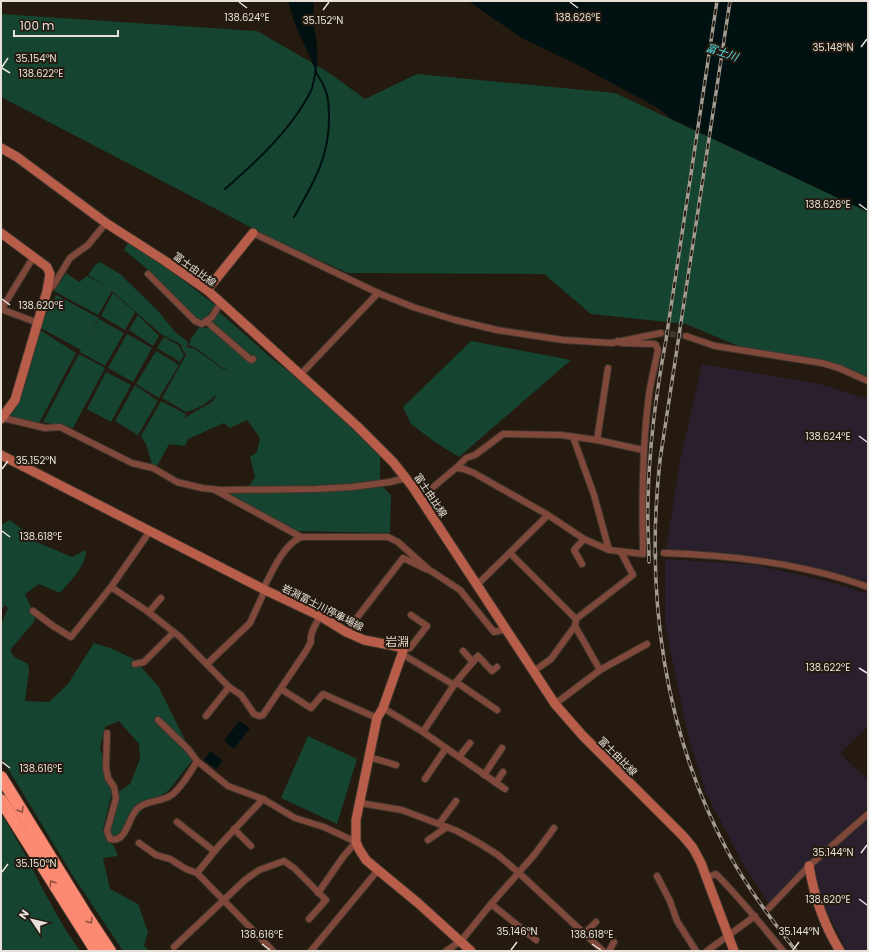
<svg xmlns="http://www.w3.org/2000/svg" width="869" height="952" font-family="Poppins,'Noto Sans JP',sans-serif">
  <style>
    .industrial { fill: #291f2d }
    .green { fill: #154431 }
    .water { fill: #011011 }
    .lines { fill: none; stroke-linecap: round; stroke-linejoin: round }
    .stream { stroke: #011011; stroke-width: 2 }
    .street-tunnel { stroke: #41382d; stroke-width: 6; stroke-dasharray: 6 3; stroke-linecap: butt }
    .street-casing { stroke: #3f362b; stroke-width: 8 }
    .secondary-casing { stroke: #3f362b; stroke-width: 11 }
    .highway-casing { stroke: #3f362b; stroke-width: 14 }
    .street { stroke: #80473b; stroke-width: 6 }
    .secondary { stroke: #b95d4b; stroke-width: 9 }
    .highway { stroke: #fc8a72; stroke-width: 12 }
    .rail-casing { stroke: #a39b92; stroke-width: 3.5 }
    .rail { stroke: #241a0f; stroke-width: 2; stroke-dasharray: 6; stroke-linecap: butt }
    .oneway { stroke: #905240 }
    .ticks { fill: none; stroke: #e7e1d9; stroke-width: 1.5 }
    .labels { text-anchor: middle; stroke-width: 4; stroke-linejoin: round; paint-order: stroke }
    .street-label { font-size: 10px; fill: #e7e1d9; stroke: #241a0f }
    .water-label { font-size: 11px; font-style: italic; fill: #55e2eb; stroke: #241a0f }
    .quarter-label { font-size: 12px; fill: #e3d6c7; stroke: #241a0f }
    .ticks-label { font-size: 10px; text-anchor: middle; fill: #e7e1d9; stroke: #241a0f; stroke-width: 4; stroke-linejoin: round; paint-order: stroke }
  </style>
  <rect width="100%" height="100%" fill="#241a0f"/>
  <g class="industrial">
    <polygon points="702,364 820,384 868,399 868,583 778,561 666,550 680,461"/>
    <polygon points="665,559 757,565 834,583 868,594 868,726 840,753 868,780 868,807 769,904 742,862 706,793 688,735 665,625"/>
    <polygon points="868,815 868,951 847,951 828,914 813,870 813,865"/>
  </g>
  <g class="green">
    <polygon points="1,14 257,31 328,72 365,99 417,74 615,93 868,212 868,376 839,368 750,351 686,324 591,314 544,274 348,273 283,244 1,97"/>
    <path d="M129,241L147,252L216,306L208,314L213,318L218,311L270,357L319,395L380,455V484L391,495L390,533L294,531L226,496L249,486L255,477L250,457L257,452L260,438L247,420L230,428L224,423L188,439L185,446L169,444L156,468L153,467L146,444L141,436L161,401L186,414L184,418L212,402L218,393C207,403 201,408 186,412L162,398L186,355L180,345L184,346L161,334L112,291L98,315L54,291L66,273L79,282L87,276L105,286L88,275L95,265L100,262L120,274L158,311L176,333L188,342L187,347L195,349L223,369H228L223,368L196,348L189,345L191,339L200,326L205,328H212L209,324L196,322L146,268L124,250Z"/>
    <polygon points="113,293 135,312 125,330 101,316"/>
    <polygon points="56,295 99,318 87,339 99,319 124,333 105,366 80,352 81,350 39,327"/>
    <polygon points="138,315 159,336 153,346 129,330"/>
    <polygon points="40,330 76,353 37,427 7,416"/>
    <polygon points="127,334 152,348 133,382 108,368"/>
    <polygon points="164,337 178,345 184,355 180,362 157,348"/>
    <polygon points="471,341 571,360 459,457 435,442 411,424 403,407"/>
    <polygon points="156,351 179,365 159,398 136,384"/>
    <polygon points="79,354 105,368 73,428 43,422"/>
    <polygon points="106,372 131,385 111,422 87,409"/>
    <polygon points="135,385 158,401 138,435 115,421"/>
    <path d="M10,520L39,543L72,557L86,550C86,567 70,581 60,593L39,584L25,594L35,617L34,622L10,650L14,657L28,664L29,670L25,701L49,702L68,684L94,643L110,648L134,659L158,686L194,758L169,790L144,807L117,843L107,835L117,793L130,784L140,759L139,744L119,721L105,727L100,748L112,792L103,829L106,840L114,846L118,856L103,858L110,889L138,904L148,932L144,946L150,951H123L71,873L1,757V625L8,608L5,605L1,611V525Z"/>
    <polygon points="308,736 357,759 337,824 281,798"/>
    <path d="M1,814C30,858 49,908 80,951H1Z"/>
  </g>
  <g class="water">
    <polygon points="288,1 313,1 316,71 295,24"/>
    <polygon points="468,1 868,1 868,212 672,119 658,108 582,67 522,38"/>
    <polygon points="239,721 250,728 234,749 224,741"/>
    <polygon points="210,751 223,761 216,769 204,760"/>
  </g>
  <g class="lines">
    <g class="stream">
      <path d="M225,189C251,166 277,143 297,114C302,106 309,97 312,88C317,71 318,50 314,33"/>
      <path d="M294,217C313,184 330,156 329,116C329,107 329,98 325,89C323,83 319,78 316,72"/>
    </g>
    <g class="street-tunnel">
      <polyline points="661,333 686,336"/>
      <polyline points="643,554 664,553"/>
    </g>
    <defs>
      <g id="street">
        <polyline points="253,233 378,293 413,307 455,320 497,330 563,340 612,343 661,333"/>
        <polyline points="148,274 195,321 202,324 212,317 221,302"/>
        <polyline points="47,291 53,286 70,258 88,245 106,223"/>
        <polyline points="1,309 38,323"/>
        <polyline points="1,310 34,256"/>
        <polyline points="206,321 251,360 253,359"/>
        <polyline points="686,336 715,346 822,363 839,368 868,381"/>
        <polyline points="301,374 378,293"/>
        <polyline points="3,418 45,428 60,427 132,463 153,468 177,482 202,488 220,490 315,489 352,487 390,482 406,478"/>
        <polyline points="573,437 594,495 609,550"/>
        <polyline points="597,440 608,368"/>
        <polyline points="456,468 466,458 475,455 503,434 561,435 597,440 643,450"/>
        <polyline points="215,490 301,537"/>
        <path d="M420,498L456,468L464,469L474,473L548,515L584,539L609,550L643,554C642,501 642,448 649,395C651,380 655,365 658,350L656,345L654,344L621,343L618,341"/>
        <polyline points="510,553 576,619"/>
        <path d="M664,553C732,555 805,564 868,587"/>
        <polyline points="582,564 574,550 584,539"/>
        <polyline points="477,585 548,515"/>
        <path d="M111,587L147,611L180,637L229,687L241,695L254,714L259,716L263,715L306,651L311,642C309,634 316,624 320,616"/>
        <path d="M263,589C272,572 283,545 301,537H388L398,542L428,569L460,590L494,632L507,629"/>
        <polyline points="33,611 53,626 71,637 111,587 150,531"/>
        <polyline points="149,612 161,598"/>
        <polyline points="346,632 403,558 426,569"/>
        <polyline points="403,650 410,648 427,626 411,615"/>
        <polyline points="463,651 473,662"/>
        <polyline points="402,654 454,685 423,732"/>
        <polyline points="135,664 144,662 174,632"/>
        <polyline points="207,664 250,623 265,590"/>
        <polyline points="600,670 575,626 576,619 633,575 621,552"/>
        <polyline points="534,671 551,659 575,626"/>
        <polyline points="456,682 478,656 492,671 497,667"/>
        <polyline points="454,685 456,682 497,710"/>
        <polyline points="281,689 311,708 323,694 377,718"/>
        <polyline points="555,704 600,670 647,644"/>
        <polyline points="383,708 423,732 505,789"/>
        <polyline points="206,716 229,687"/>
        <polyline points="158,720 188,749 197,761"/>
        <path d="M107,733L106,768L108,778L114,787L116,798L107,831L110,839C127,844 128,816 138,808C148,800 160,802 170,796C179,791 192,770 197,761L228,786L263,799L295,818L324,827L356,842L343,857L318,893"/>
        <polyline points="369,757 396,765"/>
        <polyline points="459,757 470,743"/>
        <polyline points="484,775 502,748"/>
        <polyline points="425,779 446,748"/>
        <polyline points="496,783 503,772"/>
        <polyline points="360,803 402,810 457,831 479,843 498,855 519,873 603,951"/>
        <polyline points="177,822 214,851"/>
        <polyline points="439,824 456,801"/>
        <polyline points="234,829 251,846"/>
        <polyline points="428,840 447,827"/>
        <polyline points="139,843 156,855 170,859 186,869 197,873 273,951"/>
        <polyline points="197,873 218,847 263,799"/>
        <polyline points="657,876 670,901 677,921 696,951"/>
        <path d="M708,877L716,874C740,898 761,924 783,951"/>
        <polyline points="491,904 536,940"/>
        <polyline points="769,908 809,866 868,814"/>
        <polyline points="584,934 596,922"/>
        <polyline points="174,947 245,880 259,870 284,861 294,868 326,900 309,919"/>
        <polyline points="311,951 378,870"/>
        <polyline points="446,951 461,941 491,904 535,854 554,828"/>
        <polyline points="609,951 614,942"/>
        <polyline points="707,951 755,916"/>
      </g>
      <g id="secondary">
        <polyline points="1,148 17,157 106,223 165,261 207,290 357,426 393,462 412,486 555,704 583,736 683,836 693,848 701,863 734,951"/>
        <polyline points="1,233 47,267 50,274 47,291 15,400 1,419"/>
        <polyline points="207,290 253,233"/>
        <polyline points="1,455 265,590 320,616 346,632 364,640 400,647 403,650 402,654 383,708 377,718 356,820 356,842 359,849 366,860 378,870 418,903 471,951"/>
        <path d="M809,866C814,896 824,925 840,951"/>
      </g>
      <g id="highway">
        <polyline points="1,777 85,913 110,951"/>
        <polyline points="1,800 96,951"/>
      </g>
    </defs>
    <use href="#street" class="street-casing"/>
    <use href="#secondary" class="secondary-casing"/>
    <use href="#highway" class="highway-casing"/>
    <use href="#street" class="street"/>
    <use href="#secondary" class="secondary"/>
    <use href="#highway" class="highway"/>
    <defs>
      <g id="rail">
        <path d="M730,1L660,460C645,595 664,734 729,854C748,889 772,920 796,951"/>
        <path d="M649,562C649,542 647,521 648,501C649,447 656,393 666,340L717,1"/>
      </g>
    </defs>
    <use href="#rail" class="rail-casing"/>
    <use href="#rail" class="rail"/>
  </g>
  <defs><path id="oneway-chevron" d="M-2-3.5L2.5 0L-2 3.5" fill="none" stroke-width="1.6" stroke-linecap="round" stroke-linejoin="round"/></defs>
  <g class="oneway">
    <use href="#oneway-chevron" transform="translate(21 810) rotate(59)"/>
    <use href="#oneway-chevron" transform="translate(52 883) rotate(-122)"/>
    <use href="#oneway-chevron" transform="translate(90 921) rotate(56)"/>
  </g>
  <path class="ticks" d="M239,2L247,8M570,2L578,8M323,10L329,2M861,47L867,39M2,67L8,58M2,68L10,73M859,204L867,210M2,299L10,305M859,436L867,442M2,469L8,461M2,531L10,537M859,668L867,673M2,762L10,768M861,853L867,845M2,872L8,864M859,899L867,905M262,944L270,950M592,944L601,950M511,950L517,942M793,950L799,942"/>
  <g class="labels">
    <g class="street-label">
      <text transform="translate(195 269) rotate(36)" y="4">富士由比線</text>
      <text transform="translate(431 495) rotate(56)" y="4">富士由比線</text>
      <text transform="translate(323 607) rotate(27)" y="4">岩淵富士川停車場線</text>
      <text transform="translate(618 756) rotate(45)" y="4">富士由比線</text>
    </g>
    <g class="water-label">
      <text transform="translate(722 52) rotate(19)" y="4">富士川</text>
    </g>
    <g class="quarter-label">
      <text x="397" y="646">岩淵</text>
    </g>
  </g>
  <g class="ticks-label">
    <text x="247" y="21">138.624°E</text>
    <text x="578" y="21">138.626°E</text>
    <text x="323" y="24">35.152°N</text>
    <text x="833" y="51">35.148°N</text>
    <text x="36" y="62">35.154°N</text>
    <text x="41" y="77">138.622°E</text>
    <text x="828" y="208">138.626°E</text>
    <text x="41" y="309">138.620°E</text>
    <text x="828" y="440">138.624°E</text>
    <text x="36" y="464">35.152°N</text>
    <text x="41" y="540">138.618°E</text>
    <text x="828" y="671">138.622°E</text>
    <text x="41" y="772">138.616°E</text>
    <text x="833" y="856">35.144°N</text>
    <text x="36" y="867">35.150°N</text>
    <text x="828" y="903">138.620°E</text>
    <text x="517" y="935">35.146°N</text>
    <text x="799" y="935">35.144°N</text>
    <text x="262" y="938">138.616°E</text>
    <text x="592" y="938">138.618°E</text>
  </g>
  <rect width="869" height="952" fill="none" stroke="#e7e1d9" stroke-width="4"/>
  <g transform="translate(32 920) rotate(305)" stroke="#241a0f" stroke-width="3" paint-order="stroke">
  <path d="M0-3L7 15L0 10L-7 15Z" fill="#e7e1d9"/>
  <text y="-6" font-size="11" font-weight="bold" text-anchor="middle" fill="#e7e1d9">N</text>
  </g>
  <path d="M14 30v6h104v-6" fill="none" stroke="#e7e1d9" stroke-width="2"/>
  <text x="20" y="30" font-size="12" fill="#e7e1d9" stroke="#241a0f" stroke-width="3" paint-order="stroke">100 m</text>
</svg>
